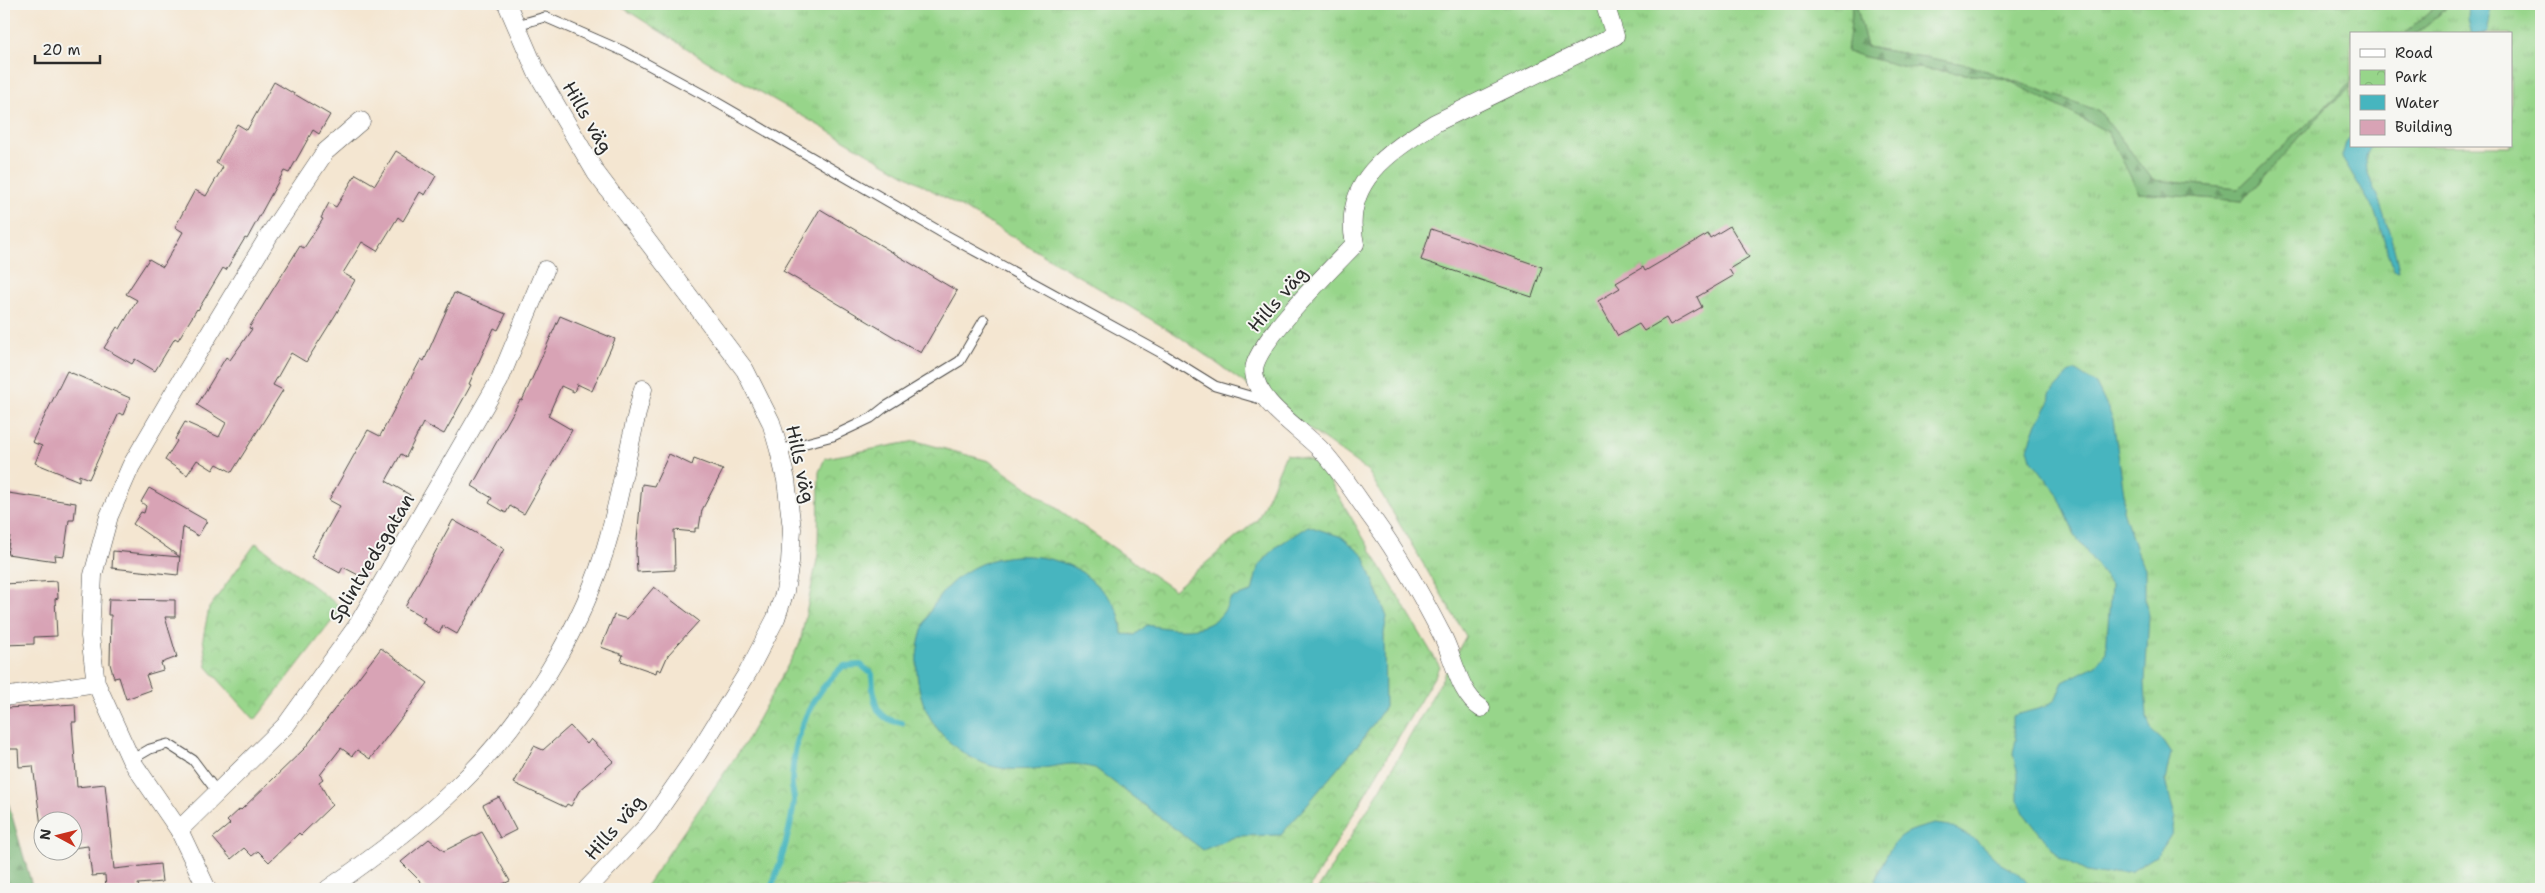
<svg xmlns="http://www.w3.org/2000/svg" width="2545" height="893" font-family="'Shantell Sans',sans-serif">
  <style>
    .grass { fill: url(#grass-tufts); stroke: #61805a }
    .forest { fill: url(#forest-firs); stroke: #527050 }
    .park { fill: url(#park-crowns); stroke: #61805a }
    .water { fill: #46b5bf; stroke: #387075 }
    .lines { fill: none; stroke-linecap: round; stroke-linejoin: round }
    .stream { stroke: #46b5bf; stroke-width: 6 }
    .building { fill: #d8a3b5 }
    .service-casing { stroke: #494744; stroke-width: 11 }
    .minor-casing { stroke: #494744; stroke-width: 19 }
    .service { stroke: #fff; stroke-width: 9 }
    .minor { stroke: #fff; stroke-width: 18 }
    .labels { text-anchor: middle; stroke-width: 4; stroke-linejoin: round; paint-order: stroke }
    .street-label { font-size: 19px; fill: #2b2b2b; stroke: #f6f6f2 }
  </style>
  <defs>
    <pattern id="grass-tufts" width="24" height="20" patternUnits="userSpaceOnUse" patternTransform="scale(1.25)"><rect width="24" height="20" fill="#97d58a"/><path d="M3 7l-1-3M5 7V3M7 7l1-3M15 17l-1-3M17 17v-4M19 17l1-3" fill="none" stroke="#82b777"/></pattern>
    <pattern id="forest-firs" width="22" height="20" patternUnits="userSpaceOnUse" patternTransform="scale(1.25)"><rect width="22" height="20" fill="#79b676"/><path d="M5 1l3.5 6h-7zM16 11l3.5 6h-7z" fill="#639461"/></pattern>
    <pattern id="park-crowns" width="20" height="18" patternUnits="userSpaceOnUse" patternTransform="scale(1.25)"><rect width="20" height="18" fill="#97d58a"/><path d="M2 6a3 3 0 1 1 6 0M12 15a3 3 0 1 1 6 0" fill="none" stroke="#82b777"/></pattern>
  </defs>
  <rect width="100%" height="100%" fill="#f6f6f2"/>
  <filter id="ink" filterUnits="userSpaceOnUse"><feTurbulence type="fractalNoise" baseFrequency=".02" numOctaves="2"/><feDisplacementMap in="SourceGraphic" scale="10" xChannelSelector="R" yChannelSelector="G"/><feConvolveMatrix kernelMatrix="1 2 1 2 8 2 1 2 1" color-interpolation-filters="sRGB"/></filter>
  <filter id="wash" filterUnits="userSpaceOnUse"><feTurbulence type="fractalNoise" baseFrequency=".0096" numOctaves="4" result="noise"/><feDisplacementMap in="SourceGraphic" scale="20" xChannelSelector="R" yChannelSelector="G"/><feGaussianBlur stdDeviation="1.12" result="paint"/><feColorMatrix in="noise" values="0 0 0 0 0 0 0 0 0 0 0 0 0 0 0 0 0 1.4 0 .05"/><feComposite in="paint" operator="in"/></filter>
  <g filter="url(#wash)">
    <rect width="100%" height="100%" fill="#f4e6d1"/>
    <g class="grass">
      <path d="M617,4H1851C1854,12 1848,41 1848,52L1901,66L2006,79L2108,132L2139,193L2242,201L2327,107L2351,87V146H2511V34H2415L2452,4H2541V889H1318L1381,788L1466,636L1368,471L1177,335L1008,234L710,63Z"/>
      <polygon points="1856,4 2439,4 2404,34 2351,34 2351,83 2238,189 2153,180 2099,111 1969,65 1867,47"/>
    </g>
    <g class="forest">
      <path d="M1851,4H1856L1867,47L1969,65L2099,111L2153,180L2238,189L2351,83V87L2327,107L2242,201L2139,193L2108,132L2006,79L1901,66L1847,52C1848,41 1854,12 1851,4Z"/>
      <polygon points="2439,4 2452,4 2415,34 2404,34"/>
      <polygon points="4,788 33,889 4,889"/>
    </g>
    <g class="park">
      <polygon points="916,441 989,461 1174,590 1258,519 1286,454 1319,463 1440,667 1309,889 644,889 745,743 800,643 818,555 819,472 825,458"/>
      <polygon points="256,543 342,608 255,720 207,667 203,638 209,608"/>
    </g>
    <g class="water">
      <polygon points="2469,4 2489,4 2490,17 2487,34 2472,34 2468,19"/>
      <path d="M2351,136V146H2371C2369,150 2367,153 2366,157C2365,173 2376,192 2381,206C2388,228 2395,249 2399,271L2394,270L2375,212L2342,157L2346,142Z"/>
      <polygon points="2076,371 2096,384 2113,419 2124,494 2123,510 2136,550 2145,568 2145,602 2149,615 2145,683 2147,718 2152,731 2163,741 2171,753 2165,781 2175,816 2172,833 2164,846 2156,856 2132,871 2104,875 2087,872 2060,858 2025,815 2018,800 2018,774 2013,754 2016,739 2012,726 2012,716 2045,707 2055,700 2063,682 2096,665 2106,652 2111,585 2076,537 2057,493 2031,459 2028,448 2037,423 2049,403 2050,394 2070,372"/>
      <path d="M1308,526L1342,537L1364,556L1387,617L1384,633L1385,707L1361,741L1281,835L1237,836L1203,850L1095,768C1088,767 1080,764 1073,764C1065,764 1057,766 1050,767C1028,770 1005,772 983,763C872,718 909,549 1030,556C1051,558 1074,564 1089,578C1109,597 1121,605 1122,634L1135,635L1147,625C1171,629 1203,635 1221,615C1225,611 1228,603 1231,598L1252,592L1258,567L1276,547Z"/>
      <path d="M1935,824L1950,826L1976,840L2001,864L2019,874L2031,889H1873C1876,875 1888,849 1898,839C1907,830 1924,827 1935,824Z"/>
    </g>
    <g class="lines">
      <path class="stream" d="M771,889C781,862 791,829 794,800C794,794 791,787 792,781C793,736 810,696 843,666L861,665L872,674C874,699 872,719 902,723"/>
    </g>
    <g id="blocks">
      <g class="building">
        <polygon points="274,82 330,115 319,134 313,130 289,173 284,171 247,239 245,238 226,270 223,268 198,310 197,309 178,340 175,338 155,371 135,359 132,364 104,348 117,327 120,329 137,300 126,294 149,259 163,267 183,232 175,227 195,190 206,196 223,167 216,163 237,124 247,130"/>
        <polygon points="396,151 436,176 425,195 420,192 403,221 398,217 377,251 362,242 343,273 355,280 336,314 306,362 291,353 273,385 283,390 232,472 217,464 213,470 197,460 187,475 165,460 177,441 175,439 185,422 219,437 226,423 197,405 226,357 230,360 252,329 249,328 300,246 304,248 323,219 321,218 329,203 336,207 356,174 375,185"/>
        <polygon points="820,209 957,291 921,353 783,271"/>
        <polygon points="1730,226 1749,257 1729,269 1733,276 1697,297 1702,307 1670,325 1666,318 1644,331 1639,324 1618,336 1598,301 1620,288 1616,283 1643,267 1645,271 1708,234 1710,238"/>
        <polygon points="1431,229 1542,267 1532,297 1421,260"/>
        <polygon points="454,293 506,314 498,330 494,328 469,384 471,385 444,434 423,423 406,457 401,454 386,481 410,495 364,578 343,567 340,573 311,557 340,506 329,500 368,430 380,436 421,359 424,361"/>
        <polygon points="560,316 615,339 592,391 577,384 574,392 561,386 548,416 572,430 524,514 510,506 506,513 489,503 492,498 472,486 520,400 522,401"/>
        <polygon points="67,371 130,398 123,415 119,413 89,479 79,475 79,481 35,463 42,446 32,442"/>
        <polygon points="669,454 692,465 694,459 723,470 702,510 699,528 695,528 695,532 674,530 675,570 637,572 636,551 642,484 654,486"/>
        <polygon points="149,488 207,521 198,536 183,527 178,575 112,568 113,551 180,557 133,524 141,512 144,513 146,506 141,502"/>
        <polygon points="8,493 76,503 74,520 69,520 64,556 55,555 56,561 7,554 10,536 4,535 4,527"/>
        <polygon points="453,520 504,549 457,634 443,626 439,633 422,623 425,618 405,607"/>
        <polygon points="57,581 58,598 55,599 57,636 34,637 34,644 4,645 4,584"/>
        <polygon points="654,587 699,621 668,655 661,671 657,669 656,673 621,661 623,655 601,647 614,615 627,619"/>
        <polygon points="109,599 175,600 175,617 165,617 177,657 161,663 163,670 146,675 151,690 126,699 119,677 114,678 110,664 111,615 108,615"/>
        <polygon points="381,648 428,683 370,759 357,750 352,756 341,748 320,775 323,779 319,782 332,805 301,835 299,833 269,862 258,851 252,856 244,848 231,859 213,838 230,824 227,821 240,809 241,810 305,748"/>
        <polygon points="75,704 76,722 72,722 77,787 105,784 114,869 160,864 162,882 138,884 139,889 106,889 105,875 92,876 88,846 72,848 72,820 42,820 42,833 33,766 19,767 18,749 8,749 6,708"/>
        <polygon points="570,726 587,744 591,739 614,761 579,791 571,806 567,804 565,807 514,783 534,746 543,750"/>
        <polygon points="499,797 516,830 500,838 483,805"/>
        <polygon points="482,832 510,881 491,889 428,889 401,862 429,839 444,851"/>
      </g>
    </g>
  </g>
  <g filter="url(#ink)">
    <use href="#blocks" fill-opacity="0" stroke="#494744" stroke-width="1"/>
    <g class="lines">
      <defs>
        <g id="service">
          <polyline points="517,25 545,17 623,51 704,95 946,235 1165,355 1215,386 1267,401"/>
          <polyline points="779,450 833,436 871,418 885,407 960,361 984,320"/>
          <polyline points="131,760 150,749 168,744 193,760 217,792"/>
        </g>
        <g id="minor">
          <polyline points="507,4 536,71 596,173 745,370 771,422 779,450 786,480 792,529 790,562 785,591 776,618 748,672 698,753 648,825 587,889"/>
          <polyline points="4,697 96,683"/>
          <path d="M1481,708C1458,693 1454,656 1441,633C1421,594 1400,557 1375,522C1358,499 1342,473 1323,452C1303,430 1254,402 1254,370C1255,343 1334,266 1355,244C1341,182 1389,152 1435,123L1615,36L1605,4"/>
          <polyline points="179,830 286,725 357,626 499,381 545,270"/>
          <polyline points="207,889 179,830 131,760 96,683 90,636 93,575 109,516 131,466 176,389 268,237 325,152 361,121"/>
          <path d="M328,889C373,858 418,825 458,786C524,722 585,626 609,536C622,488 630,438 643,389"/>
        </g>
      </defs>
      <use href="#service" class="service-casing"/>
      <use href="#minor" class="minor-casing"/>
      <use href="#service" class="service"/>
      <use href="#minor" class="minor"/>
    </g>
  </g>
  <g class="labels">
    <g class="street-label">
      <text transform="translate(588 117) rotate(60)" y="7">Hills väg</text>
      <text transform="translate(1277 299) rotate(-49)" y="7">Hills väg</text>
      <text transform="translate(801 464) rotate(78)" y="7">Hills väg</text>
      <text transform="translate(371 558) rotate(-59)" y="7">Splintvedsgatan</text>
      <text transform="translate(614 827) rotate(-49)" y="7">Hills väg</text>
    </g>
  </g>
  <rect width="2545" height="893" fill="none" stroke="#f6f6f2" stroke-width="20"/>
  <rect x="2350" y="32" width="162" height="115" fill="#f6f6f2" stroke="#a5a5a2"/>
  <rect x="2360" y="49" width="25" height="8" fill="#ffffff" stroke="#a5a5a2"/>
  <text x="2395" y="58" font-size="15" fill="#2b2b2b">Road</text>
  <rect x="2360" y="70" width="25" height="15" fill="url(#park-crowns)" stroke="#a5a5a2"/>
  <text x="2395" y="82" font-size="15" fill="#2b2b2b">Park</text>
  <rect x="2360" y="95" width="25" height="15" fill="#46b5bf" stroke="#a5a5a2"/>
  <text x="2395" y="108" font-size="15" fill="#2b2b2b">Water</text>
  <rect x="2360" y="120" width="25" height="15" fill="#d8a3b5" stroke="#a5a5a2"/>
  <text x="2395" y="132" font-size="15" fill="#2b2b2b">Building</text>
  <g transform="translate(58 836) rotate(277)"><circle r="24" fill="#f6f6f2" stroke="#a5a5a2"/>
  <path d="M0-4L9 19L0 12L-9 19Z" fill="#c8321e"/>
  <text y="-8" font-size="14" font-weight="bold" text-anchor="middle" fill="#2b2b2b">N</text>
  </g>
  <path d="M35 55v8h65v-8" fill="none" stroke="#2b2b2b" stroke-width="2.5"/>
  <text x="42" y="55" font-size="15" fill="#2b2b2b" stroke="#f6f6f2" stroke-width="4" paint-order="stroke">20 m</text>
</svg>
